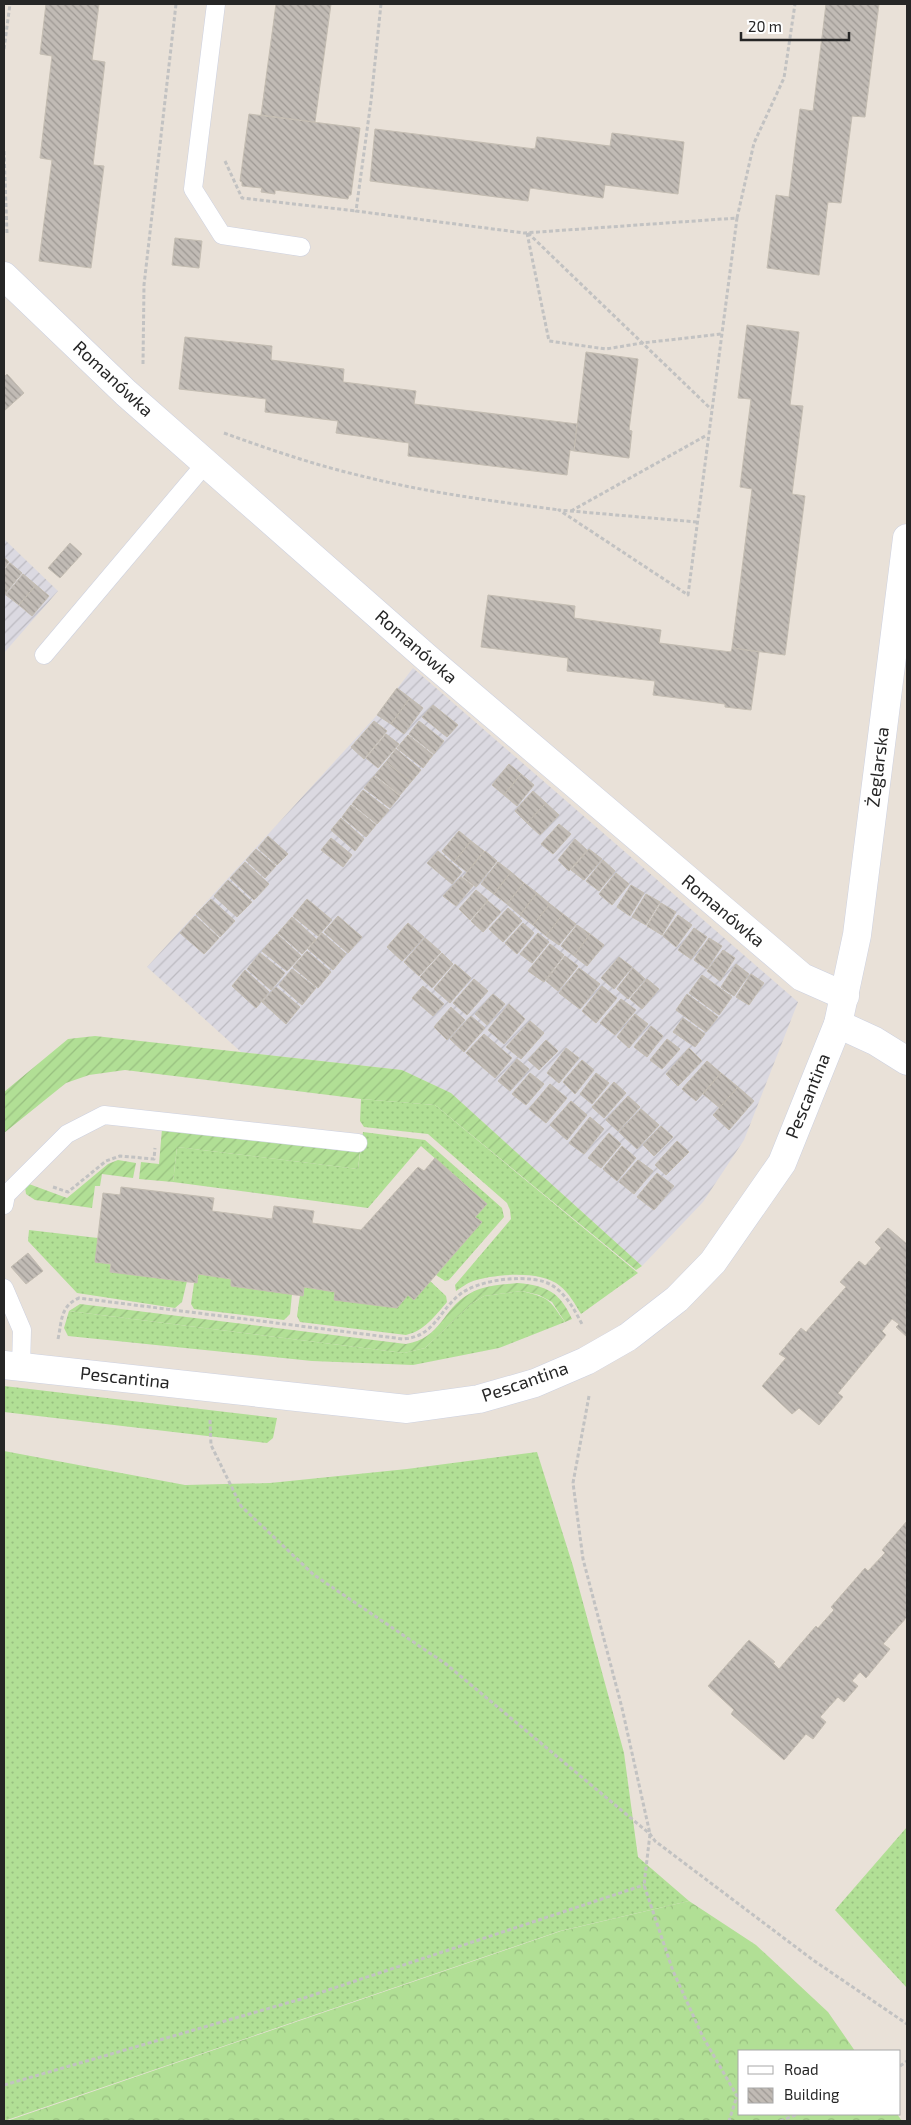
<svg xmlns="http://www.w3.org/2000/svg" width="911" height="2125" font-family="'Exo 2',sans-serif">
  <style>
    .industrial { fill: url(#industrial-furrows) }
    .grass { fill: url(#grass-dots) }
    .forest { fill: url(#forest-crowns) }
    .garden { fill: url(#garden-furrows) }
    .building { fill: url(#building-back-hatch); stroke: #c4bdb2 }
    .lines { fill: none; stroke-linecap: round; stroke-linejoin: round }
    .service-casing { stroke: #cdd1e0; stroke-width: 19 }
    .minor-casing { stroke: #cdd1e0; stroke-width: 29 }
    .tertiary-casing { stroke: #cdd1e0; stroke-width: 29 }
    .path { stroke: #c2c2c2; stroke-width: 3; stroke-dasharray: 4 2.5; stroke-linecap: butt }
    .service { stroke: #fff; stroke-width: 18 }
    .minor { stroke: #fff; stroke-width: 28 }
    .tertiary { stroke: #fff; stroke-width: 28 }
    .labels { text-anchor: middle; stroke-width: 4; stroke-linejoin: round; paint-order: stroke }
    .street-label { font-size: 18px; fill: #262626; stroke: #fff }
  </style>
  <defs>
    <pattern id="industrial-furrows" width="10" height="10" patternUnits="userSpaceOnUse" patternTransform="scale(1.25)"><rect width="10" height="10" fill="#dbd9e1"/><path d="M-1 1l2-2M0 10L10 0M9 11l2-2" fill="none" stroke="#bcbac1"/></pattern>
    <pattern id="grass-dots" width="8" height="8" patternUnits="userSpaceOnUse" patternTransform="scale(1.25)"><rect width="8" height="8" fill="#b1df95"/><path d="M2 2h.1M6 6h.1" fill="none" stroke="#98bf80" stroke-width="1.8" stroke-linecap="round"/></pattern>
    <pattern id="forest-crowns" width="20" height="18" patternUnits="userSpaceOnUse" patternTransform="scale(1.25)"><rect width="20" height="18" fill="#b1df95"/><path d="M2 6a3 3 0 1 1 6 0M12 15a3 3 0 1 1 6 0" fill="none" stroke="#98bf80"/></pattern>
    <pattern id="garden-furrows" width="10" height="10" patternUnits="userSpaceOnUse" patternTransform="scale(1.25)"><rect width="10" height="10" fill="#b1df95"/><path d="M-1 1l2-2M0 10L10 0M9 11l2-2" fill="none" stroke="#98bf80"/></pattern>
    <pattern id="building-back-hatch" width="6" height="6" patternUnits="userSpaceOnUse" patternTransform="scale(1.25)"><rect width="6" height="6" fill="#c1bbb5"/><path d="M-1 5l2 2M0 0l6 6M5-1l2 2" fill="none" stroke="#9d9893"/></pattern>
  </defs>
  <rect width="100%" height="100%" fill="#e9e1d8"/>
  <g class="industrial">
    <polygon points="4,539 58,591 4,653"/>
    <polygon points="413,668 798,1002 744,1140 703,1202 642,1266 451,1093 402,1070 241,1052 147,967 377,715"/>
  </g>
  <g class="grass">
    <path d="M361,1099L435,1105L638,1273L581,1314C575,1304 569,1293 560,1286C541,1270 495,1274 473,1281C467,1283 461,1288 456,1291L455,1285L511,1219L510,1210L507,1203L428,1134L364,1127L360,1121Z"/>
    <polygon points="363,1132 425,1140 502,1208 504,1217 449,1280 445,1281 436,1275 481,1222 475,1217 487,1204 421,1146 368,1208 173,1182 177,1147 358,1169"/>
    <polygon points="29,1230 98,1238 95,1262 111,1264 110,1272 187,1281 182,1302 175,1308 77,1293 28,1241"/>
    <polygon points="198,1274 231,1279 231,1286 292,1294 290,1314 284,1320 194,1309 191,1304 194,1283 197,1283"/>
    <path d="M430,1281L446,1296L447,1302C435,1316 424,1331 406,1335L300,1322L297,1316L300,1295L303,1296L304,1287L335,1292L408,1295L414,1300Z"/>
    <path d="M522,1291C552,1299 548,1299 565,1322L499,1348L413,1365L312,1361L68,1336L64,1328L69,1311L404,1353L425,1348L471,1304L484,1296Z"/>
    <polygon points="4,1386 277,1418 273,1438 267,1443 4,1412"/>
    <polygon points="4,1451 185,1485 270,1483 407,1469 537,1452 573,1566 624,1753 638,1857 689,1901 560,1931 4,2121"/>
    <polygon points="907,1827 907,1988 835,1910"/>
  </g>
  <polygon class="forest" points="689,1901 756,1945 828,2012 855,2051 740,2051 740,2114 897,2114 902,2121 7,2121 561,1931"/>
  <g class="garden">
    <polygon points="95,1036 402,1070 451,1093 642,1266 636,1270 435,1105 361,1099 125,1070 89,1075 66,1083 4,1133 4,1092 68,1039"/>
    <polygon points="162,1129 360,1152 358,1169 177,1147 173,1182 139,1179 141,1162 159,1164"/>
    <polygon points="118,1160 136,1163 133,1178 102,1174 100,1186 95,1186 92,1208 35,1200 26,1194 25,1187 29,1184 67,1198 108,1164"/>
    <path d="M518,1283C547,1286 560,1292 572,1319L565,1322L552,1302L539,1295L522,1291L484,1296L471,1304L425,1348L404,1353L69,1311L80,1304L406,1344C442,1338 442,1309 469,1294C484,1285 502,1285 518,1283Z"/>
  </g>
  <g class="building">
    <polygon points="46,4 99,4 92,60 105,62 93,165 104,166 91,268 39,261 52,160 40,158 52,56 40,54"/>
    <polygon points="276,4 331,4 315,122 261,115"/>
    <polygon points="826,4 879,4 865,117 852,116 841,203 828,202 819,275 767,268 776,195 789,197 800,109 813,111"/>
    <polygon points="249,114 360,128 351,195 349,195 348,199 275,190 275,194 261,192 262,188 242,186 242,182 240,181"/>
    <polygon points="375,129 535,149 537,137 610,146 612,133 684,142 678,194 605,185 603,198 530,188 528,201 370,181"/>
    <polygon points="175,238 202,241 199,268 172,265"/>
    <polygon points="747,325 799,332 790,405 803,406 792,494 805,496 785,655 732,648 752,489 740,487 751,399 738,398"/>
    <polygon points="185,337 272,346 271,360 344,369 343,382 416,391 414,404 577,424 574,451 570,450 567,475 408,456 409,443 336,433 338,421 265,412 266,399 179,389"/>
    <polygon points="586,352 638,359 629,430 632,431 629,458 574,451"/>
    <polygon points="7,374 24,393 4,411 4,377"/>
    <polygon points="70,543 82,554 60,578 48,568"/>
    <polygon points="4,557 9,562 4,568"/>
    <polygon points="10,563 22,573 5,594 4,570"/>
    <polygon points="23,574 36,585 19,605 6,595"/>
    <polygon points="36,585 49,596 32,616 19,605"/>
    <polygon points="488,595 575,606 574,618 661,630 659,643 731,652 732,648 759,652 751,710 725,707 725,704 653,695 655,681 567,671 568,658 481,647"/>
    <polygon points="397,688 410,698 391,724 377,715"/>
    <polygon points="410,698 423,708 404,734 391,724"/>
    <polygon points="433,705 458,725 447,737 422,717"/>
    <polygon points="374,721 387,731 364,759 351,747"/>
    <polygon points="419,721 444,741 434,754 409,734"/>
    <polygon points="386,734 399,744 378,768 366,758"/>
    <polygon points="408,735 433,755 423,768 397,748"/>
    <polygon points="396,749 421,770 411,782 386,762"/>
    <polygon points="386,762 411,782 400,795 375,775"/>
    <polygon points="509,764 521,774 504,795 492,785"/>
    <polygon points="521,774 534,785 517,806 504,795"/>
    <polygon points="374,776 400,796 390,808 364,788"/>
    <polygon points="363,790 389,810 377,824 352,804"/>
    <polygon points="533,791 546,803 527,823 515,811"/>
    <polygon points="546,803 559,815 540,835 527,823"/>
    <polygon points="351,805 376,825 366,837 342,817"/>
    <polygon points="341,818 364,839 355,851 331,830"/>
    <polygon points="559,824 571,834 553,854 541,844"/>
    <polygon points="459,831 471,841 454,862 442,851"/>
    <polygon points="268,836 288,854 277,865 258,848"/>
    <polygon points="331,838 352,855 343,867 321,850"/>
    <polygon points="575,839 587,850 569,871 558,860"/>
    <polygon points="471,841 484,851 467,872 454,862"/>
    <polygon points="256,849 276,866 265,878 246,860"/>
    <polygon points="589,849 602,859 584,880 571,870"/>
    <polygon points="438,851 462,872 452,884 427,863"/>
    <polygon points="485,851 497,861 476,887 463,877"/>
    <polygon points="603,860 615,871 599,891 586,881"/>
    <polygon points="245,862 269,884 254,900 230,878"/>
    <polygon points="498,862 511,872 494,894 481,884"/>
    <polygon points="511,872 524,883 507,904 494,894"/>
    <polygon points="616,873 629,884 612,905 599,894"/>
    <polygon points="461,877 473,886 456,906 443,896"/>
    <polygon points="228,880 252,902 237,917 214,896"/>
    <polygon points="524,883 537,893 520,915 507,904"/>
    <polygon points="631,885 644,893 630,916 617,907"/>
    <polygon points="476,890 488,900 470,920 459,909"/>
    <polygon points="537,893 550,904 533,925 520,915"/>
    <polygon points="646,894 660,902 646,925 632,917"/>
    <polygon points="211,899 235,921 220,937 196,914"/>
    <polygon points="307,899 332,920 318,936 293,916"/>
    <polygon points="488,901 501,912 483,932 471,921"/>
    <polygon points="661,903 676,912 662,935 647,926"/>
    <polygon points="550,904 563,914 546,936 533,925"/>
    <polygon points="508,908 522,921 503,942 489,929"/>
    <polygon points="563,914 576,924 559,945 546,936"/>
    <polygon points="678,915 692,925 676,947 663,936"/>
    <polygon points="195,916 219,938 204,954 180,933"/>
    <polygon points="338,916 362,937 348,953 324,932"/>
    <polygon points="292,917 316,939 302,954 278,933"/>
    <polygon points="408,923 424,937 402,961 387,947"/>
    <polygon points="523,923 534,933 517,954 505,943"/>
    <polygon points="577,925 590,934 574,956 561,946"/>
    <polygon points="694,928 707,937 691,959 678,950"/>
    <polygon points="322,933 346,954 333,970 308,949"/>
    <polygon points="538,933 549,942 532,963 520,954"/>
    <polygon points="277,934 301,956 287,971 262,951"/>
    <polygon points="590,934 604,945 587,966 574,956"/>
    <polygon points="425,938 441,952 419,976 404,962"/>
    <polygon points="709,938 722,946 707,969 694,960"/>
    <polygon points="550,944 564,955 544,982 528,971"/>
    <polygon points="723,950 735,958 720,981 707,971"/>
    <polygon points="307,951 331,972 318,988 293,967"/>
    <polygon points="260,953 285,973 271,990 247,969"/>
    <polygon points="442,953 453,964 432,988 420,977"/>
    <polygon points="565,956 578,966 558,991 546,981"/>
    <polygon points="619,957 632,967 614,989 601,978"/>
    <polygon points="455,964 471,978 450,1003 434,989"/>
    <polygon points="736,964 749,974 734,996 721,987"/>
    <polygon points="579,968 600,984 580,1009 559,993"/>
    <polygon points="633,968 645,979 628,999 617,989"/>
    <polygon points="292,969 316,988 302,1005 279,985"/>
    <polygon points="245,970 269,992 256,1008 232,986"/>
    <polygon points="751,974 764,983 749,1005 736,997"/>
    <polygon points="702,975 732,997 719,1015 689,993"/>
    <polygon points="474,979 488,991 467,1015 453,1003"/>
    <polygon points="647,979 659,989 642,1009 630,999"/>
    <polygon points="423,986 444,1004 433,1016 412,998"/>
    <polygon points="602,986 617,998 596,1023 582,1011"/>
    <polygon points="276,987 300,1007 286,1024 262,1002"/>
    <polygon points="493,994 505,1004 487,1025 475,1014"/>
    <polygon points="687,994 718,1017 706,1032 676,1010"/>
    <polygon points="621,999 636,1010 615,1035 600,1023"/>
    <polygon points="509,1004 525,1019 504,1044 488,1030"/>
    <polygon points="451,1007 465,1020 447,1040 434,1027"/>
    <polygon points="635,1014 648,1024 629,1048 617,1037"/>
    <polygon points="471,1016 485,1028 464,1052 450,1039"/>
    <polygon points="683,1018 705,1034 695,1047 673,1032"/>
    <polygon points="530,1021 544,1033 521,1059 506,1047"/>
    <polygon points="651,1026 663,1036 647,1057 634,1047"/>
    <polygon points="484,1034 512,1058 495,1078 466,1053"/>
    <polygon points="667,1039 680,1049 662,1069 650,1060"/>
    <polygon points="546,1040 558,1051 539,1070 528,1060"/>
    <polygon points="566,1048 579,1058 559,1083 547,1073"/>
    <polygon points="689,1048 702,1061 678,1086 666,1074"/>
    <polygon points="517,1059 529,1069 510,1091 498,1081"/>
    <polygon points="582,1060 594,1070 575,1094 563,1082"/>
    <polygon points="707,1061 721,1073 696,1101 682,1089"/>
    <polygon points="530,1073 544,1084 526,1105 512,1094"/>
    <polygon points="596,1073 609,1083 592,1104 580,1094"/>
    <polygon points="721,1073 738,1087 720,1108 703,1094"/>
    <polygon points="614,1082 626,1093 604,1118 592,1107"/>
    <polygon points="550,1084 567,1098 546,1123 529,1109"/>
    <polygon points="738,1087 754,1101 729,1130 713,1115"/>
    <polygon points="628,1096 640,1107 618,1131 606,1120"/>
    <polygon points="571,1101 587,1115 567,1140 550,1125"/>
    <polygon points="641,1109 659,1125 637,1149 619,1132"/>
    <polygon points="590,1117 604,1129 584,1154 569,1143"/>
    <polygon points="661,1126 673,1137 654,1156 643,1145"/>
    <polygon points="609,1133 621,1144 601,1168 588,1158"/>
    <polygon points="677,1141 689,1152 666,1175 655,1165"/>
    <polygon points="622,1146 636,1158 617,1181 603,1169"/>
    <polygon points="435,1158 487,1204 475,1217 482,1222 414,1300 408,1295 397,1308 334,1300 335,1292 304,1287 303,1296 231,1286 231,1279 198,1274 197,1283 110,1272 111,1264 95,1262 103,1193 120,1195 121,1187 214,1198 212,1211 272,1219 274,1206 314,1211 312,1223 361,1230 418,1167 424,1171"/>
    <polygon points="638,1160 653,1171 634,1194 619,1182"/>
    <polygon points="657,1173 674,1186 654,1210 637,1197"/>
    <polygon points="888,1228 907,1244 907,1337 896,1327 899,1324 892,1319 882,1331 886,1335 838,1393 843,1397 819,1425 799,1408 792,1414 762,1386 786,1358 779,1354 801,1328 806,1332 846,1287 840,1282 859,1261 865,1266 881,1248 875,1242"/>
    <polygon points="28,1253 43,1271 26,1284 11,1267"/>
    <polygon points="907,1521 907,1617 883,1644 890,1649 866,1678 860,1672 852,1681 858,1686 844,1702 838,1697 820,1717 826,1722 813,1739 806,1734 784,1760 731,1714 734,1710 708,1686 749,1640 775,1662 773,1663 779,1669 816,1626 818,1628 834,1610 831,1607 865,1568 868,1571 885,1553 882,1550"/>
  </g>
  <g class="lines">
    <defs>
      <g id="service">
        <polyline points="216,4 193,189 222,235 301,247"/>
        <polyline points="44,655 206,463"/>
        <polyline points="4,1205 6,1195 67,1134 104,1115 358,1143"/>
        <polyline points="4,1288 22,1330 21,1367"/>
      </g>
      <g id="minor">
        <polyline points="4,276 126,393 427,658 802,977 845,996"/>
        <polyline points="838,1024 875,1041 907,1061"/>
      </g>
      <polyline id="tertiary" points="4,1365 407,1409 479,1399 535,1383 586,1361 628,1337 677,1299 713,1262 782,1163 838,1024 857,935 907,538"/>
    </defs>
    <use href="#service" class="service-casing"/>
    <use href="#minor" class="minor-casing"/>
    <use href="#tertiary" class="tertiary-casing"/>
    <g class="path">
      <polyline points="381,4 371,101 356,211 524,233 737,218 754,143 784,78 795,4"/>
      <polyline points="4,49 10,4"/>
      <polyline points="4,151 7,234"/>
      <polyline points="225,161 242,198 356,211"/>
      <polyline points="527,233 549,341 606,349 642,343 721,334"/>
      <polyline points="528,233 711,409"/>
      <polyline points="143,364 144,285 176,4"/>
      <path d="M224,433C271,450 318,466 366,477C429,493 494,501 559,510"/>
      <polyline points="571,511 707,435"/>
      <polyline points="697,522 559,510 688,595 737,218"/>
      <polyline points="53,1187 68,1192 106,1161 120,1156 154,1159 155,1148"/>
      <path d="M58,1339C62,1321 60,1306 79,1298L403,1339C433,1337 438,1313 458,1296C476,1279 533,1272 553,1286C568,1296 575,1311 583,1326"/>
      <polyline points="589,1396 573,1483 583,1559 622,1708 650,1834 644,1885 673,1971 703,2037 737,2096 729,2121"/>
      <polyline points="210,1420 211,1445 241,1506 314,1575 446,1664 650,1834 655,1841 813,1960 907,2024"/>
      <polyline points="900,2066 907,2061"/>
      <polyline points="4,2085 301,1999 644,1885"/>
      <polyline points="780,2121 798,2114"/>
    </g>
    <use href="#service" class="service"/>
    <use href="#minor" class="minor"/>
    <use href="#tertiary" class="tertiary"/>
  </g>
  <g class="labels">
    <g class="street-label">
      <text transform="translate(113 379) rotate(43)" y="6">Romanówka</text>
      <text transform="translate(416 647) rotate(41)" y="6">Romanówka</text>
      <text transform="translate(878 767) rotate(-83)" y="6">Żeglarska</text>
      <text transform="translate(723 911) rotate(40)" y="6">Romanówka</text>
      <text transform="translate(808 1096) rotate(-68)" y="6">Pescantina</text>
      <text transform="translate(125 1378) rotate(6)" y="6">Pescantina</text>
      <text transform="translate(525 1382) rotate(-19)" y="6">Pescantina</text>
    </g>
  </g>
  <rect width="911" height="2125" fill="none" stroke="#262626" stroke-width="10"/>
  <rect x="738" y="2050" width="162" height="65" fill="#ffffff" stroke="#a8a8a8"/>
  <rect x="748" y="2066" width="25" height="8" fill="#ffffff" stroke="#a8a8a8"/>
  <text x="784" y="2075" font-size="15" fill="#262626">Road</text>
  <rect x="748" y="2088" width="25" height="15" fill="url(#building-back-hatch)" stroke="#a8a8a8"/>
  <text x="784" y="2100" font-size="15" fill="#262626">Building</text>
  <path d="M741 32v8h108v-8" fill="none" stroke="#262626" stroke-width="2.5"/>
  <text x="748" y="32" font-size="15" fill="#262626" stroke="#ffffff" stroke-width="4" paint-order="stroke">20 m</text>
</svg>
